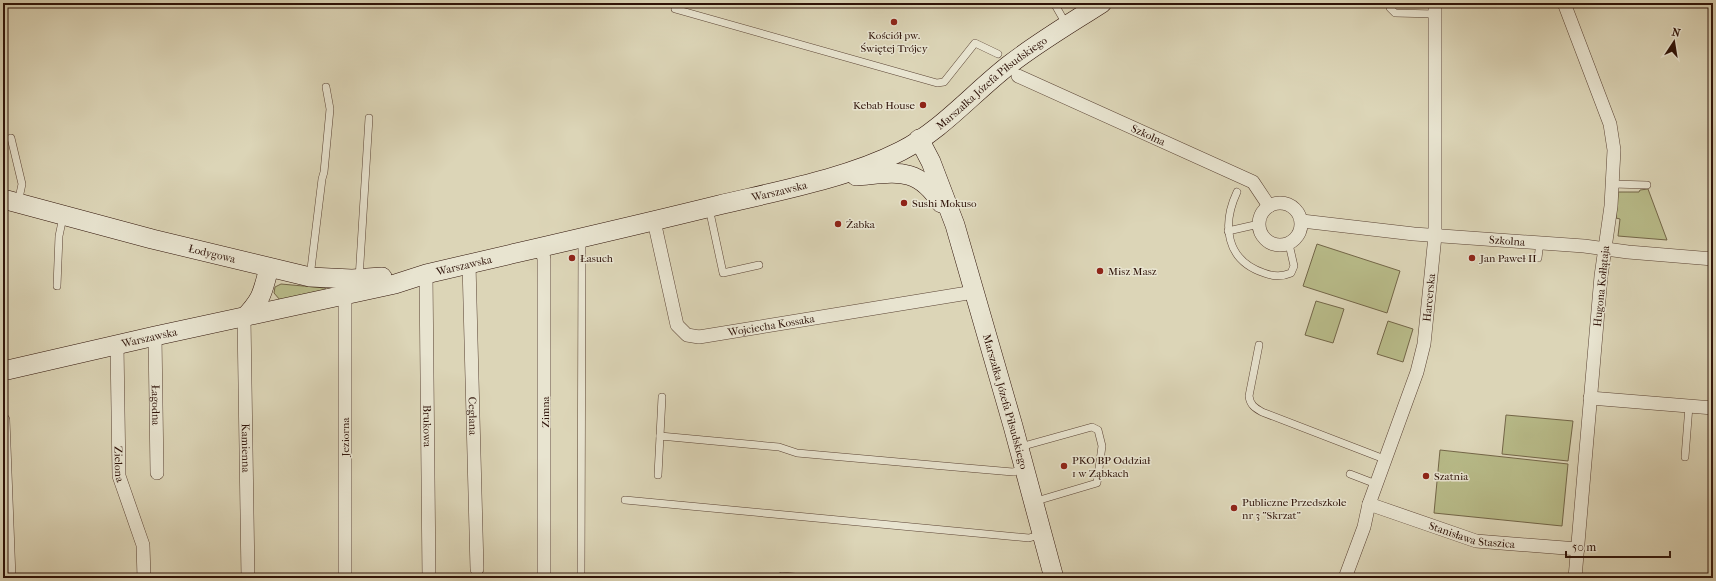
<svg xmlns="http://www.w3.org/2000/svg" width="1716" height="581" font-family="'IM FELL French Canon',serif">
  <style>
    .green { fill: #b8bb89; stroke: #736648 }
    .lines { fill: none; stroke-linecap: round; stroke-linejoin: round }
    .lane-casing { stroke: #5a4334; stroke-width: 8 }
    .street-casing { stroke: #5a4334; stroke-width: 14 }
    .secondary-casing { stroke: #2e1208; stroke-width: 20 }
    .lane { stroke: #e8e4d0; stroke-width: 7 }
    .street { stroke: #e8e4d0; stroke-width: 13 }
    .secondary { stroke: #e8e4d0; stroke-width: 19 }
    .poi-dot { fill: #8f2418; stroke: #e8e4d0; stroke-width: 1.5 }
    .labels { text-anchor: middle; stroke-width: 3; stroke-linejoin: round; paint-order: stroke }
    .poi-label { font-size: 11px; fill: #2e1208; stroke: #e8e4d0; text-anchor: start }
    .street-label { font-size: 11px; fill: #2e1208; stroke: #e8e4d0 }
  </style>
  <rect width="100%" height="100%" fill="#dcd5b7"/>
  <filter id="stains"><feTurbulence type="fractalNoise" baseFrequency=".005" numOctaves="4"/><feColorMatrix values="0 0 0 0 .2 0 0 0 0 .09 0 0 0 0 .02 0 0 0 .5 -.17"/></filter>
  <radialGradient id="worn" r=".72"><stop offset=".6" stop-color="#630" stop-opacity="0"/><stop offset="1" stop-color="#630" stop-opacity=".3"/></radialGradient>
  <g class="green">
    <polygon points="1648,189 1667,240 1618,236 1620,219 1616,218 1618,192 1639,192 1640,190"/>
    <polygon points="1317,244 1400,271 1387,313 1303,286"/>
    <polygon points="281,284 325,288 326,290 280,300 274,293 275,287"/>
    <polygon points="1316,301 1344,309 1333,343 1305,335"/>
    <polygon points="1388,321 1413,329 1403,362 1377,354"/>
    <polygon points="1506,415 1573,421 1568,461 1502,454"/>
    <polygon points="1440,450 1568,464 1562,526 1434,513"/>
  </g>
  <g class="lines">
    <defs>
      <g id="lane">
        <polyline points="1054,3 1066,24"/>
        <polyline points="1391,3 1390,8 1395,13 1435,14"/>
        <polyline points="675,9 937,83 944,82 975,43 998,54"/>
        <polyline points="11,138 22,184 18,203"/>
        <polyline points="1613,184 1647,185"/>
        <path d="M1237,192C1222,224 1225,260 1264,273C1272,276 1282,277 1291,273L1294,266L1289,244"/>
        <polyline points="709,208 723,273 759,265"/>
        <polyline points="1228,231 1259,224"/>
        <polyline points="1538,258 1540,242"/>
        <polyline points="310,277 322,179 324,172 330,109 326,87"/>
        <polyline points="359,279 369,118"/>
        <polyline points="57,286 59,236 63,217"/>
        <path d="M1259,345L1249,396C1250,405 1255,408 1262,412L1379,457"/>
        <polyline points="660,436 662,397"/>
        <polyline points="1020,447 1092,427 1098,430 1102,446 1097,483 1033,502"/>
        <polyline points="1685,457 1689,406"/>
        <polyline points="1350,474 1376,484"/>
        <polyline points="658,475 660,436 779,447 797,453 955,467 1013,472 1024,469"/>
        <polyline points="625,500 1029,538 1042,534"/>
        <polyline points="782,576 795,577"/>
        <polyline points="581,578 582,240"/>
      </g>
      <g id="street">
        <polyline points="1564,3 1610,124 1614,150 1611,206 1601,276 1575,578"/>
        <path id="s1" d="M1018,76L1253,182L1269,206"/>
        <circle cx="1280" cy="224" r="21"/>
        <path id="s2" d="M654,221L677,325L687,335L699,337L974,292"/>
        <path id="s3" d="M1302,221L1414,234L1584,246L1628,252L1713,259"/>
        <polyline points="541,247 544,259 544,578"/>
        <path id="s4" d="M469,264L477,569"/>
        <path id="s5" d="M426,274L429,578"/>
        <path id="s6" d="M244,318L248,578"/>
        <path id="s7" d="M155,336L157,473"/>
        <path id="s8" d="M117,345L119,476L143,545L144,578"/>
        <polyline points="1590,398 1713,408"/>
        <polyline points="3,420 9,578"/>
        <path id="s9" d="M1369,504L1476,541L1578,549"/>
        <polyline points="345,578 345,295"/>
        <path id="s10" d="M1345,578L1364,527L1369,504L1417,372L1424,344L1435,236V3"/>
      </g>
      <g id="secondary">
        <path id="s11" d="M919,139L931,162L955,225L1013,426L1054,578"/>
        <path d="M856,176C895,173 917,165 941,203"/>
        <path id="s12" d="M3,199L152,239L310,277L352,279L382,277"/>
        <path d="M244,318C263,298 262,293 269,268"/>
        <path id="s13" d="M3,371L155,336L395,284L426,274C524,251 622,229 719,205C778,191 848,178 901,151C942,130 973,93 1009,65C1037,43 1071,23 1102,3"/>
      </g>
    </defs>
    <use href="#lane" class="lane-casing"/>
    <use href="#street" class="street-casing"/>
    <use href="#secondary" class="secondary-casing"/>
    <use href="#lane" class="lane"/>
    <use href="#street" class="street"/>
    <use href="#secondary" class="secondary"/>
  </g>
  <g class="poi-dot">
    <circle cx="894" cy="22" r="4"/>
    <circle cx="923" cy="105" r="4"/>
    <circle cx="904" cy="203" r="4"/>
    <circle cx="838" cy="224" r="4"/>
    <circle cx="572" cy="258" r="4"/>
    <circle cx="1472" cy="258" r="4"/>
    <circle cx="1100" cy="271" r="4"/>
    <circle cx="1064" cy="466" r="4"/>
    <circle cx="1426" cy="476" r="4"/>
    <circle cx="1234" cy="508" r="4"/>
  </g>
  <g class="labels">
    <g class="poi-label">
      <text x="894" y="39" text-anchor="middle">Kościół pw.<tspan x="894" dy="13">Świętej Trójcy</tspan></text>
      <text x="915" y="109" text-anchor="end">Kebab House</text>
      <text x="912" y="207">Sushi Mokuso</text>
      <text x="846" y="228">Żabka</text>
      <text x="580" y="262">Łasuch</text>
      <text x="1480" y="262">Jan Paweł II</text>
      <text x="1108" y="275">Misz Masz</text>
      <text x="1072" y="464">PKO BP Oddział<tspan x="1072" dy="13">1 w Ząbkach</tspan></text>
      <text x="1434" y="480">Szatnia</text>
      <text x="1242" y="506">Publiczne Przedszkole<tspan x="1242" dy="13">nr 3 "Skrzat"</tspan></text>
    </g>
    <g class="street-label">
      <text dy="4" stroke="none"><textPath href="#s13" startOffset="1039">Marszałka Józefa Piłsudskiego</textPath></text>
      <text dy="4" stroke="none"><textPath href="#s1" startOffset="143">Szkolna</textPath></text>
      <text dy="4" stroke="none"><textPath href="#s13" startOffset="797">Warszawska</textPath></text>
      <text dy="4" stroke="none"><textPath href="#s3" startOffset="206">Szkolna</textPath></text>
      <text dy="4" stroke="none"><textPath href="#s12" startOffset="216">Łodygowa</textPath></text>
      <text dy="4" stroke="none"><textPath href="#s13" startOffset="473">Warszawska</textPath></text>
      <text transform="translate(1601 286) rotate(-84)" y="4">Hugona Kołłątaja</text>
      <text dy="4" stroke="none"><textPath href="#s10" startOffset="294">Harcerska</textPath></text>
      <text dy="4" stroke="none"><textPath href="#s2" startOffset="206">Wojciecha Kossaka</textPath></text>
      <text dy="4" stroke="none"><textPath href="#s13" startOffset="150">Warszawska</textPath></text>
      <text dy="4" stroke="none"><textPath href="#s11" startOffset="277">Marszałka Józefa Piłsudskiego</textPath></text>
      <text dy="4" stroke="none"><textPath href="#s7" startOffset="69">Łagodna</textPath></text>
      <text transform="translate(545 412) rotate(-90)" y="4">Zimna</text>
      <text dy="4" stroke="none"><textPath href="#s4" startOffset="152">Ceglana</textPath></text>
      <text dy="4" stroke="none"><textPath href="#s5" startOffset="152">Brukowa</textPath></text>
      <text transform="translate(345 437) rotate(-90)" y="4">Jeziorna</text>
      <text dy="4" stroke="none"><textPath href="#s6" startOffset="130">Kamienna</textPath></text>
      <text dy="4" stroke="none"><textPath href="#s8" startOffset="119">Zielona</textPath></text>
      <text dy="4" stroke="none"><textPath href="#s9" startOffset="108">Stanisława Staszica</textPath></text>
    </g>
  </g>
  <rect width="1716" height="581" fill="none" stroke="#dcd5b7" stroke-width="16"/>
  <rect x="4" y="4" width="1708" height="573" fill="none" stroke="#2e1208" stroke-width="2"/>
  <rect x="8" y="8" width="1700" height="565" fill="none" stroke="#2e1208"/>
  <g transform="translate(1674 42) rotate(12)" stroke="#e8e4d0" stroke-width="3" paint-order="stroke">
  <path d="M0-3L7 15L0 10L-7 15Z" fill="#2e1208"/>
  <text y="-6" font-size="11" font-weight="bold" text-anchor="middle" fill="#2e1208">N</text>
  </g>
  <path d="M1566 551v6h104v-6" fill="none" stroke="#2e1208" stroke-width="2"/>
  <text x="1572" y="551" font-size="12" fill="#2e1208" stroke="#e8e4d0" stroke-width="3" paint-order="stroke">50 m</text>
  <rect width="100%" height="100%" filter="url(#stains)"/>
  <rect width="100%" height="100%" fill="url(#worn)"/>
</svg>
